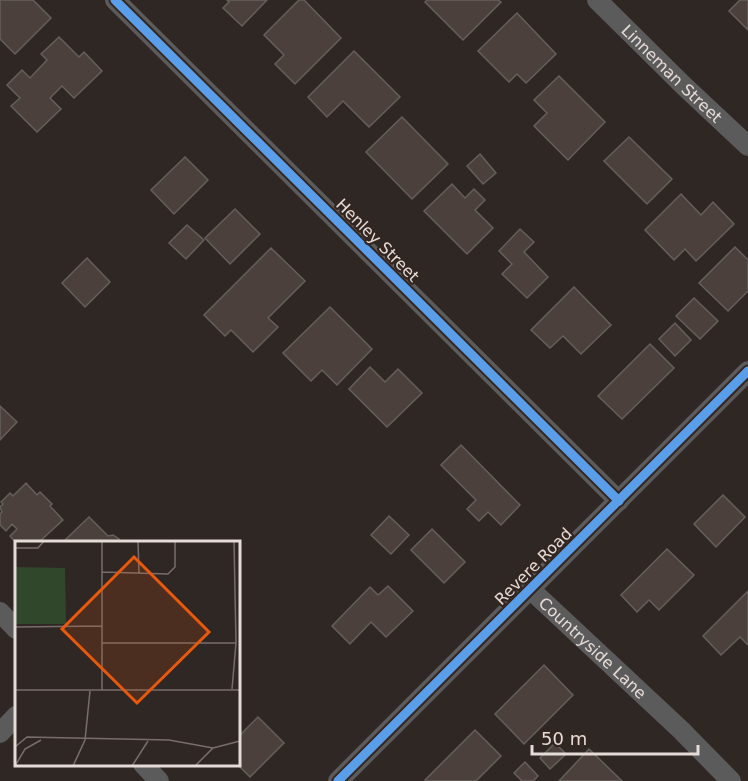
<svg xmlns="http://www.w3.org/2000/svg" width="748" height="781" font-family="'DejaVu Sans',sans-serif">
  <style>
    .building { fill: #4b403b; stroke: #655f5c; stroke-width: 1.5 }
    .lines { fill: none; stroke-linecap: round; stroke-linejoin: round }
    .street { stroke: #5c5b5c; stroke-width: 20 }
    .cycleway-casing { stroke: #332620; stroke-width: 13 }
    .cycleway { stroke: #5a9eea; stroke-width: 9 }
    .labels { text-anchor: middle; stroke-width: 4.5; stroke-linejoin: round; paint-order: stroke }
    .street-label { font-size: 16px; fill: #e5dcd8; stroke: #332620 }
    .inset-road { fill: none; stroke: #786f6c; stroke-width: 1.5 }
    .view { fill: #e8590c; fill-opacity: 0.15; stroke: #e8590c; stroke-width: 3 }
    .inset-edge { fill: none; stroke: #e5dcd8; stroke-width: 3 }
  </style>
  <rect width="100%" height="100%" fill="#2f2724"/>
  <g class="building">
    <polygon points="0,0 33,0 51,18 15,54 0,39"/>
    <polygon points="227,0 267,0 242,26 223,8 229,2"/>
    <polygon points="299,0 304,0 341,38 295,84 275,64 284,55 264,35"/>
    <polygon points="427,0 498,0 501,2 463,40 425,2"/>
    <polygon points="740,0 748,0 748,30 729,11"/>
    <polygon points="517,13 556,54 526,83 517,74 509,82 478,51"/>
    <polygon points="59,37 79,57 84,52 102,71 74,98 62,86 50,98 61,109 37,132 11,106 20,98 7,85 22,70 30,78 47,60 41,54"/>
    <polygon points="354,51 400,97 369,127 343,101 327,117 308,97"/>
    <polygon points="559,76 605,122 568,160 534,126 547,113 534,100"/>
    <polygon points="402,117 448,164 412,199 366,152"/>
    <polygon points="629,137 672,179 647,204 604,161"/>
    <polygon points="480,154 496,173 483,184 467,166"/>
    <polygon points="185,157 208,180 174,214 151,190"/>
    <polygon points="452,184 465,198 474,189 485,200 475,210 493,228 467,254 424,211"/>
    <polygon points="681,194 701,215 713,202 734,224 696,261 685,249 674,260 645,230"/>
    <polygon points="235,209 260,234 230,264 205,238"/>
    <polygon points="187,225 204,240 186,259 169,243"/>
    <polygon points="520,229 534,242 524,252 548,277 527,298 502,274 512,264 499,251"/>
    <polygon points="735,247 748,260 748,291 728,311 699,283"/>
    <polygon points="271,248 305,281 268,318 278,327 253,352 231,330 225,336 204,315"/>
    <polygon points="87,258 110,282 85,307 62,283"/>
    <polygon points="574,287 611,325 581,354 563,336 550,348 531,330"/>
    <polygon points="694,298 718,321 700,339 676,316"/>
    <polygon points="330,307 372,349 337,385 322,370 311,381 283,353"/>
    <polygon points="675,323 691,340 675,356 659,339"/>
    <polygon points="650,344 674,368 622,419 598,396"/>
    <polygon points="370,367 385,382 398,369 422,393 387,427 349,389"/>
    <polygon points="0,406 17,422 0,440"/>
    <polygon points="461,445 520,505 501,525 488,512 479,521 467,509 476,500 441,465"/>
    <polygon points="26,483 37,495 40,492 52,504 50,506 63,520 39,542 16,543 10,536 17,529 12,524 6,531 0,525 0,514 2,512 0,507 3,504 1,502 10,493 13,496"/>
    <polygon points="723,495 745,517 716,547 694,524"/>
    <polygon points="389,516 409,535 391,554 371,535"/>
    <polygon points="89,517 108,536 113,535 119,539 119,542 63,542"/>
    <polygon points="432,529 465,562 444,583 411,550"/>
    <polygon points="667,549 694,575 659,610 649,600 637,612 621,595"/>
    <polygon points="388,586 413,611 386,637 371,622 350,644 332,626 370,587 378,595"/>
    <polygon points="748,591 748,645 740,637 721,655 703,636"/>
    <polygon points="544,665 573,695 524,744 495,714"/>
    <polygon points="258,717 284,743 250,777 237,764 238,737"/>
    <polygon points="475,730 501,756 476,781 426,781 425,780"/>
    <polygon points="555,743 566,754 550,769 540,758"/>
    <polygon points="589,749 622,781 559,781"/>
    <polygon points="525,762 538,776 533,781 522,781 514,773"/>
  </g>
  <g class="lines">
    <g class="street">
      <polyline points="115,0 619,501"/>
      <path id="s1" d="M597,0L684,86L748,146"/>
      <path id="s2" d="M530,589L681,730L731,781"/>
      <polyline points="0,612 16,629"/>
      <polyline points="0,733 16,716"/>
      <polyline points="143,764 159,781"/>
      <polyline points="338,781 748,371"/>
    </g>
    <defs>
      <g id="cycleway">
        <polyline points="115,0 619,501"/>
        <polyline points="338,781 748,371"/>
      </g>
    </defs>
    <use href="#cycleway" class="cycleway-casing"/>
    <use href="#cycleway" class="cycleway"/>
  </g>
  <g class="labels">
    <g class="street-label">
      <text dy="6" stroke="none"><textPath href="#s1" startOffset="105">Linneman Street</textPath></text>
      <text transform="translate(378 240) rotate(45)" y="6">Henley Street</text>
      <text transform="translate(533 566) rotate(-45)" y="6">Revere Road</text>
      <text dy="6" stroke="none"><textPath href="#s2" startOffset="86">Countryside Lane</textPath></text>
    </g>
  </g>
  <g transform="translate(15 541)">
    <rect width="225" height="225" fill="#2f2724"/>
    <path d="M0,26L50,27L51,83H0Z" fill="#30472c"/>
    <path class="inset-road" d="M123,0L124,32M0,7H23L29,0M87,31L153,33L160,26V0M0,86L87,85M87,102H221M217,148L221,102L219,0M0,149H225M87,149V0M0,206L12,196L154,199L198,207L225,200M0,225L10,208L26,199M58,225L70,199L75,150M117,225L133,200M180,225L198,207"/>
    <path class="view" d="M119,16L194,91L122,162L47,88Z"/>
    <rect width="225" height="225" class="inset-edge"/>
  </g>
  <path d="M532 745v9h166v-9" fill="none" stroke="#e5dcd8" stroke-width="3"/>
  <text x="541" y="745" font-size="18" fill="#e5dcd8" stroke="#332620" stroke-width="4.5" paint-order="stroke">50 m</text>
</svg>
